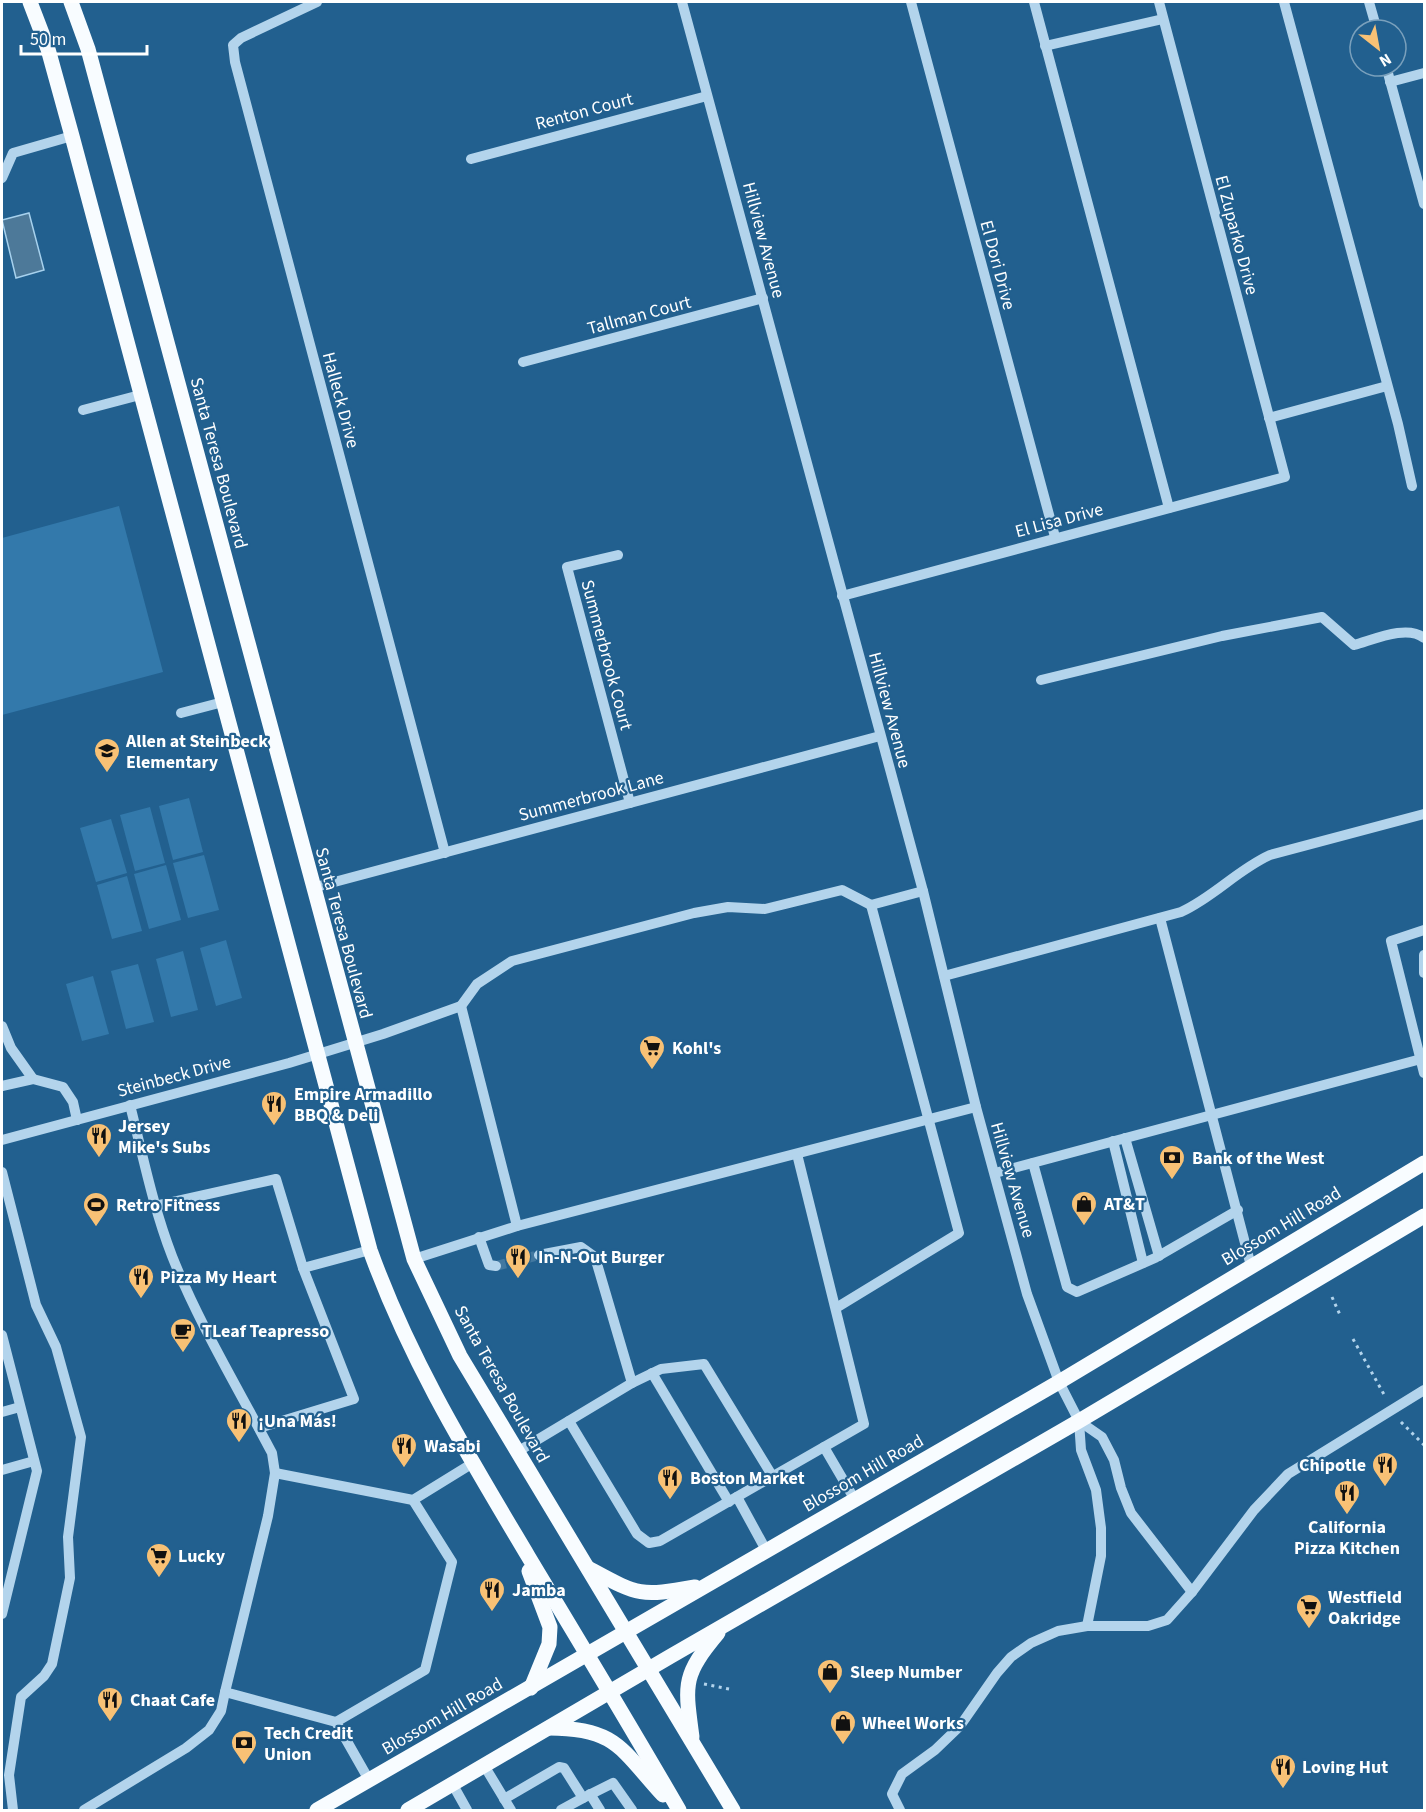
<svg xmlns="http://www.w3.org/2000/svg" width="1426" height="1812" font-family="'Source Sans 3',sans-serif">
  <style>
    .green { fill: #3379ab }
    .water { fill: #4d7999; stroke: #a7d1ed; stroke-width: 1.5 }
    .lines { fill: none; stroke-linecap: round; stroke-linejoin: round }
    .minor-tunnel { stroke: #4378a0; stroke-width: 10; stroke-dasharray: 10 5; stroke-linecap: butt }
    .path { stroke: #b3d4ec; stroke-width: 3; stroke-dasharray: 3 4.5; stroke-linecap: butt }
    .minor { stroke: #b3d4ec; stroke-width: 10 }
    .major { stroke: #f8fcff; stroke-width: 15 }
    .labels { text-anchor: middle; stroke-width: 4.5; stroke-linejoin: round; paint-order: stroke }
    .street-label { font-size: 18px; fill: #fff; stroke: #22608f }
    .poi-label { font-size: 18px; font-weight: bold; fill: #fff; stroke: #22608f; text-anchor: start }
  </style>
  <rect width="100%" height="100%" fill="#22608f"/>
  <g class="green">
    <polygon points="119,506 163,672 2,715 2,538"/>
    <polygon points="189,798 203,852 173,860 159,806"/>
    <polygon points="150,807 165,863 135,871 120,815"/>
    <polygon points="111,819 127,873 96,882 80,828"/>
    <polygon points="204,855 219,910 188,918 173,863"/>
    <polygon points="166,865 181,920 149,929 134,874"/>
    <polygon points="127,876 142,931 112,939 97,885"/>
    <polygon points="226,940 242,998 216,1006 200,948"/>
    <polygon points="183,951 198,1010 171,1017 156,959"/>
    <polygon points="138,964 154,1022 126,1029 111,971"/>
    <polygon points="93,976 109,1034 82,1041 66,984"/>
  </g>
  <polygon class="water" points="29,213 44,270 16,278 2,220"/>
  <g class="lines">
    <polyline class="minor-tunnel" points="496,1266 539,1255"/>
    <g class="path">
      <polyline points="1332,1297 1340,1315"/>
      <polyline points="1353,1339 1386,1398"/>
      <polyline points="1401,1422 1424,1445"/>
      <polyline points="704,1684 729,1689"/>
    </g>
    <g class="minor">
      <polyline points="317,2 241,38 233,45 235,62 445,853"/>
      <polyline points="682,2 923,891 976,1107 1027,1294 1059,1382 1079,1421 1081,1450 1096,1490 1101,1528 1101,1556 1087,1626"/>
      <polyline points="911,2 1055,537"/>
      <polyline points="1034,2 1169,508"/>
      <polyline points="1284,2 1398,424 1412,486"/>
      <polyline points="1369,2 1377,30"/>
      <polyline points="1045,46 1163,19"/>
      <polyline points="1386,66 1424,204"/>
      <polyline points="1390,82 1424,73"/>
      <polyline points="471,159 707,96"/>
      <polyline points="2,178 13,153 72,136"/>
      <polyline points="523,362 763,298"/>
      <polyline points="83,410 140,395"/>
      <polyline points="1269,418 1387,386"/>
      <polyline points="618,555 567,567 630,803"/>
      <polyline points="842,596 1285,477 1159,2"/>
      <path d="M1041,680L1222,636L1322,617L1354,645C1373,640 1407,624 1424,638"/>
      <polyline points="181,713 223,702"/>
      <polyline points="312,888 880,736"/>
      <polyline points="1160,918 1251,1266"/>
      <polyline points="1424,930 1391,941 1424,1073"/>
      <polyline points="1424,955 1424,973"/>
      <path d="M944,976L1181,912C1214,897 1237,870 1270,855L1424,814"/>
      <polyline points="461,1006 477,984 512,961 694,913 728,907 765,909 842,890 871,905"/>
      <polyline points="2,1026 11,1048 33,1079"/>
      <polyline points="2,1086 33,1079 63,1087 73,1102 77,1120"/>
      <path d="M130,1105C143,1156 153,1207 172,1256C199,1324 238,1388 272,1453L275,1473L268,1516L225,1692L336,1722L369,1780"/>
      <polyline points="1125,1138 1159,1256"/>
      <polyline points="2,1140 289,1063 383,1034 461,1006 517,1226"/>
      <polyline points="1113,1141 1143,1263"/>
      <polyline points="1033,1163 1067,1287 1077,1292 1155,1258 1238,1210"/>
      <polyline points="2,1172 36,1305 56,1347 81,1437 68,1537 70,1578 52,1664 44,1676 21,1697 9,1775 13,1810"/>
      <polyline points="995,1173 1421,1059"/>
      <polyline points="155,1206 276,1179 303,1268 354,1399 259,1428"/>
      <polyline points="479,1237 489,1265 496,1266"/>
      <polyline points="539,1255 581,1247 595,1257 632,1383"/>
      <polyline points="414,1259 517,1226 976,1107"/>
      <polyline points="303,1268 370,1250"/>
      <polyline points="836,1308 959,1233 871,905 923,891"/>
      <polyline points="2,1335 37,1471 2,1614"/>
      <polyline points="652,1373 729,1502"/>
      <polyline points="2,1412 20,1407"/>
      <polyline points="569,1421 637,1534 649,1543 660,1541 864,1424 797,1154"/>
      <polyline points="1079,1421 1102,1437 1114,1460 1121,1488 1131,1513 1192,1592"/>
      <polyline points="824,1447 855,1500"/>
      <polyline points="517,1452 632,1383 661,1369 704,1364 773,1477"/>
      <polyline points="2,1470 34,1461"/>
      <polyline points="275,1473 413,1500 473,1463"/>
      <polyline points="737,1497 766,1550"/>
      <polyline points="336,1722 425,1670 452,1562 413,1500"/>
      <polyline points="485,1767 511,1810"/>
      <polyline points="453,1785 467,1810"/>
      <polyline points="590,1794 600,1810"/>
      <polyline points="504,1799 559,1767 564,1768 583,1798 613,1783 632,1810"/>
      <polyline points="84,1810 186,1748 209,1730 221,1711 225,1692"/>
      <polyline points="561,1810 583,1798"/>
      <polyline points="900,1810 892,1794 902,1774 935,1750 960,1726 997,1673 1011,1657 1031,1643 1058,1631 1087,1626 1148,1626 1167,1620 1192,1592 1254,1510 1288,1474 1424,1390"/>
    </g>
    <g class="major">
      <path d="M30,2L48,49L72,136L370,1250C410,1361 468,1455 528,1556C579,1641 630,1725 679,1810"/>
      <polyline points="71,2 88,49 414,1259 460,1356 733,1810"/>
      <path d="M588,1568C638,1595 638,1597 695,1587"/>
      <polyline points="529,1571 550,1627 549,1644 531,1688"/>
      <path d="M549,1728C616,1728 621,1749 663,1795"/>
      <path d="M692,1737C685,1684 682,1676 718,1633"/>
      <polyline points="317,1810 1059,1382 1424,1163"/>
      <polyline points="408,1810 671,1656 1079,1421 1424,1216"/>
    </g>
  </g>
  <defs>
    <symbol id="school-pin" viewBox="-11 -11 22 30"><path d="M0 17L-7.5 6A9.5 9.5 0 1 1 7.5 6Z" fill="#f8c175" stroke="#22608f"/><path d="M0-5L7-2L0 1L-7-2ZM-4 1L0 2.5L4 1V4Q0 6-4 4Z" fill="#111"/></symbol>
    <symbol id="supermarket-pin" viewBox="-11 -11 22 30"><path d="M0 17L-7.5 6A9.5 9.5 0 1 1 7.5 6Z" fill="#f8c175" stroke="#22608f"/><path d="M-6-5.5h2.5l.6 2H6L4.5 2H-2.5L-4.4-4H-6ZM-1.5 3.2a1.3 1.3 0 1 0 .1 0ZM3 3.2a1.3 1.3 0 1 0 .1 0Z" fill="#111"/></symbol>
    <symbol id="restaurant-pin" viewBox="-11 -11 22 30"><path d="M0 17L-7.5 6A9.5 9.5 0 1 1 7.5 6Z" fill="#f8c175" stroke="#22608f"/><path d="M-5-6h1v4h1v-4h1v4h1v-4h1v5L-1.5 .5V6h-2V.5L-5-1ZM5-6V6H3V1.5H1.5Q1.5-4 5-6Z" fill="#111"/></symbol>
    <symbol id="bank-pin" viewBox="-11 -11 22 30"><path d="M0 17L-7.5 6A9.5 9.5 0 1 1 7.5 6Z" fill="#f8c175" stroke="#22608f"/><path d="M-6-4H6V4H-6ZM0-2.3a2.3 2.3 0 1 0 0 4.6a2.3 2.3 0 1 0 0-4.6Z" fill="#111"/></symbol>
    <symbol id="shop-pin" viewBox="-11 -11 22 30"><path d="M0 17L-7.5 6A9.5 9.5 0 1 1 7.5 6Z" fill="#f8c175" stroke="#22608f"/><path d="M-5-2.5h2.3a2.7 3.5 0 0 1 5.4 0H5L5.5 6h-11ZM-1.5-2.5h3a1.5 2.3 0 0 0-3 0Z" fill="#111"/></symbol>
    <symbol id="stadium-pin" viewBox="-11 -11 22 30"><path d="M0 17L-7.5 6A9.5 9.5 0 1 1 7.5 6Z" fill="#f8c175" stroke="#22608f"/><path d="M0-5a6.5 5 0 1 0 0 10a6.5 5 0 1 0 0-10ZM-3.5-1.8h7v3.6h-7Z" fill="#111"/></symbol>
    <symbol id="cafe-pin" viewBox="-11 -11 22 30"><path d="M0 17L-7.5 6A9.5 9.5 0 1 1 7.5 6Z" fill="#f8c175" stroke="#22608f"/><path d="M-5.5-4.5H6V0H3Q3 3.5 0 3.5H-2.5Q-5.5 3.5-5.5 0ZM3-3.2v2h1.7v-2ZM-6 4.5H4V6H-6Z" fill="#111"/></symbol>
  </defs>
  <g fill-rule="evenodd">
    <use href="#school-pin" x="92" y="736" width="30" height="40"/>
    <use href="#supermarket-pin" x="637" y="1033" width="30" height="40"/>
    <use href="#restaurant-pin" x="259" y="1089" width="30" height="40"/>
    <use href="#restaurant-pin" x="84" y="1121" width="30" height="40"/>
    <use href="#bank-pin" x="1157" y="1143" width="30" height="40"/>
    <use href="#shop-pin" x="1069" y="1189" width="30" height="40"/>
    <use href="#stadium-pin" x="81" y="1190" width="30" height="40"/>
    <use href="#restaurant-pin" x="503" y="1242" width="30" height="40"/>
    <use href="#restaurant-pin" x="126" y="1262" width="30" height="40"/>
    <use href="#cafe-pin" x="168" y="1316" width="30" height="40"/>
    <use href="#restaurant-pin" x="224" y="1406" width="30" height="40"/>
    <use href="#restaurant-pin" x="389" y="1431" width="30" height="40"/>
    <use href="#restaurant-pin" x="1370" y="1450" width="30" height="40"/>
    <use href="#restaurant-pin" x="655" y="1463" width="30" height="40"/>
    <use href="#restaurant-pin" x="1332" y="1478" width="30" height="40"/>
    <use href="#supermarket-pin" x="144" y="1541" width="30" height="40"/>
    <use href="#restaurant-pin" x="477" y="1575" width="30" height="40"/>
    <use href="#supermarket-pin" x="1294" y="1592" width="30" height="40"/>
    <use href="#shop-pin" x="815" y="1657" width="30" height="40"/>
    <use href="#restaurant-pin" x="95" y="1685" width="30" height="40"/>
    <use href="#shop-pin" x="828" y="1708" width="30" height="40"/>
    <use href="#bank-pin" x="229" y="1728" width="30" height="40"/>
    <use href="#restaurant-pin" x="1268" y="1752" width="30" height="40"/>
  </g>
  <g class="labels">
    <g class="street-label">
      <text transform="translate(584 111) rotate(-15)" y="6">Renton Court</text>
      <text transform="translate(1237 235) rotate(75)" y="6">El Zuparko Drive</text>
      <text transform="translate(764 240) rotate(75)" y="6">Hillview Avenue</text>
      <text transform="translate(998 265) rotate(75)" y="6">El Dori Drive</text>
      <text transform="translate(639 315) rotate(-15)" y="6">Tallman Court</text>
      <text transform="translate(341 400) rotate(75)" y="6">Halleck Drive</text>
      <text transform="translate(219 463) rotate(75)" y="6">Santa Teresa Boulevard</text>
      <text transform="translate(1059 520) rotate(-15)" y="6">El Lisa Drive</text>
      <text transform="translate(607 655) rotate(75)" y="6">Summerbrook Court</text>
      <text transform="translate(890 710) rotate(75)" y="6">Hillview Avenue</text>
      <text transform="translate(591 796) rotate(-15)" y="6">Summerbrook Lane</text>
      <text transform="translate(344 933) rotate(75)" y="6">Santa Teresa Boulevard</text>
      <text transform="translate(174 1076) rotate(-15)" y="6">Steinbeck Drive</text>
      <text transform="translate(1013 1180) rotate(74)" y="6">Hillview Avenue</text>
      <text transform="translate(1281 1226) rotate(-31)" y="6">Blossom Hill Road</text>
      <text transform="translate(502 1384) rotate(61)" y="6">Santa Teresa Boulevard</text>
      <text transform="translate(863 1473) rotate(-30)" y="6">Blossom Hill Road</text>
      <text transform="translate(442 1716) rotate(-30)" y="6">Blossom Hill Road</text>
    </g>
    <g class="poi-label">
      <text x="126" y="747">Allen at Steinbeck<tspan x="126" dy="21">Elementary</tspan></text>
      <text x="672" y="1054">Kohl's</text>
      <text x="294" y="1100">Empire Armadillo<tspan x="294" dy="21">BBQ &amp; Deli</tspan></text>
      <text x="118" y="1132">Jersey<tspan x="118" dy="21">Mike's Subs</tspan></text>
      <text x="1192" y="1164">Bank of the West</text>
      <text x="1104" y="1210">AT&amp;T</text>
      <text x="116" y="1211">Retro Fitness</text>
      <text x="538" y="1263">In-N-Out Burger</text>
      <text x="160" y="1283">Pizza My Heart</text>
      <text x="202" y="1337">TLeaf Teapresso</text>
      <text x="258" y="1427">¡Una Más!</text>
      <text x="424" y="1452">Wasabi</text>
      <text x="1366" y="1471" text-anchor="end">Chipotle</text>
      <text x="690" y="1484">Boston Market</text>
      <text x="1347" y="1533" text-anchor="middle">California<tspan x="1347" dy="21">Pizza Kitchen</tspan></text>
      <text x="178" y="1562">Lucky</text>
      <text x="512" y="1596">Jamba</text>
      <text x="1328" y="1603">Westfield<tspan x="1328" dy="21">Oakridge</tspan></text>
      <text x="850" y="1678">Sleep Number</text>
      <text x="130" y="1706">Chaat Cafe</text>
      <text x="862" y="1729">Wheel Works</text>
      <text x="264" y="1739">Tech Credit<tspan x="264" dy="21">Union</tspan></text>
      <text x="1302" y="1773">Loving Hut</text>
    </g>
  </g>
  <rect width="1426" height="1812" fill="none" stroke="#ffffff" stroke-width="6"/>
  <g transform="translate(1378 48) rotate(149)"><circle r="28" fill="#22608f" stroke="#7aa0bc" stroke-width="1.5"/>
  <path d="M0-4.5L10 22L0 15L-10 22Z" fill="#f8c175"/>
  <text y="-9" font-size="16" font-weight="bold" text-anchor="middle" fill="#ffffff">N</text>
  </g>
  <path d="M21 45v9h126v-9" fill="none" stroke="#ffffff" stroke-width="3"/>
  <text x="30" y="45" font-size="18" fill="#ffffff" stroke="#22608f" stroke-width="4.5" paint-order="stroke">50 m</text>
</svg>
